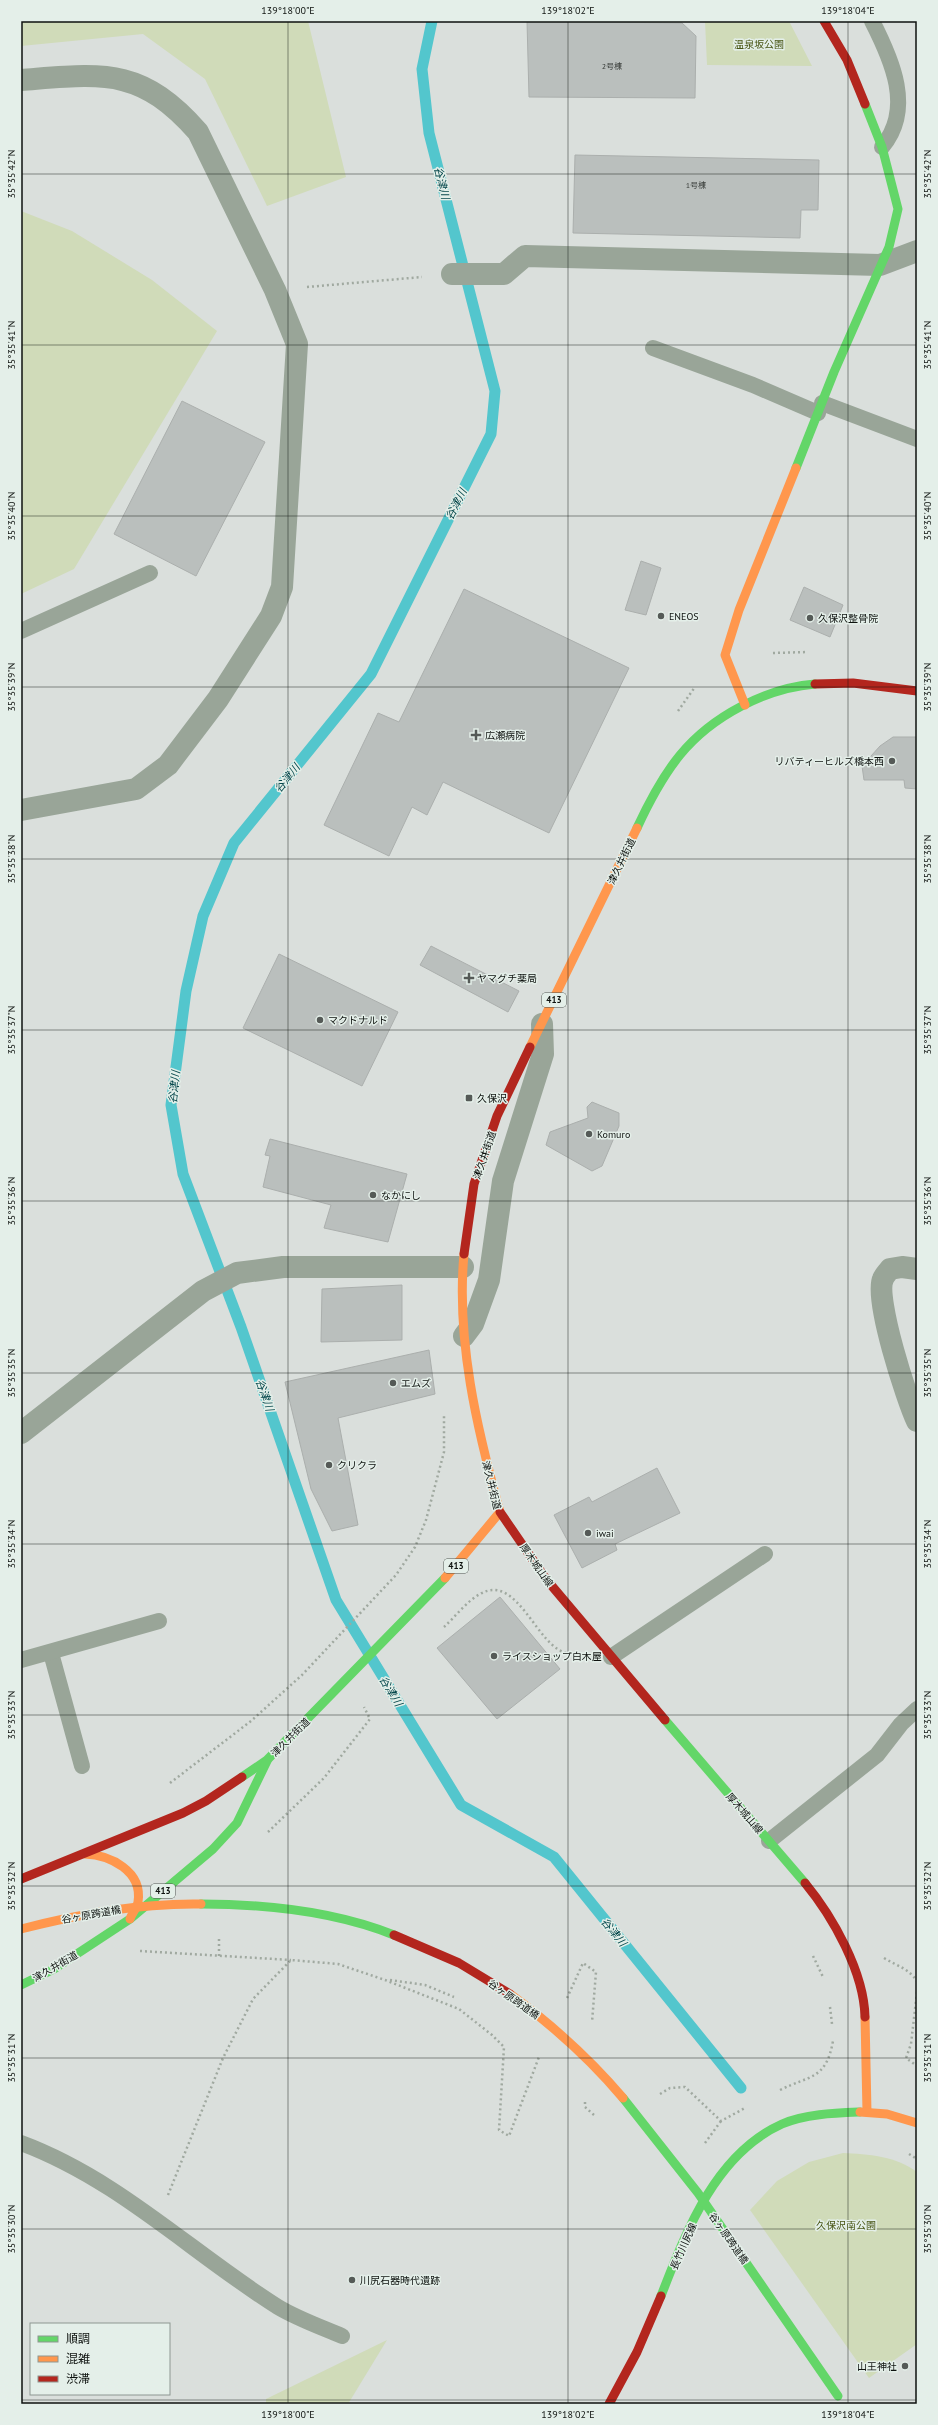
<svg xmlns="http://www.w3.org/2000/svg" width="938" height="2425" font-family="'PT Sans','Noto Sans JP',sans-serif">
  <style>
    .green { fill: #d0dbb9 }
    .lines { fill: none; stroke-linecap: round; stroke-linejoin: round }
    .stream { stroke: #53c6cd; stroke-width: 11 }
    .building { fill: #babfbd; stroke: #abafad }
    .path { stroke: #a0a9a0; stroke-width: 2.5; stroke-dasharray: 2 3; stroke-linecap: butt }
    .lane { stroke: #99a598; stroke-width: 16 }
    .street { stroke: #99a598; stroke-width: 22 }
    .fast { stroke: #63d668; stroke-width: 9 }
    .slow { stroke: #ff974d; stroke-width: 9 }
    .jam { stroke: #b3261e; stroke-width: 9 }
    .fast-bridge { stroke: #63d668; stroke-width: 9 }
    .slow-bridge { stroke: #ff974d; stroke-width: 9 }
    .jam-bridge { stroke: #b3261e; stroke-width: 9 }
    .ticks { fill: none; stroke: #0e120f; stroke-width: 1; stroke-opacity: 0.45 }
    .poi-dot { fill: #555a57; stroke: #e4efe9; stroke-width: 1.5 }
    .labels { text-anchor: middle; stroke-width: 3; stroke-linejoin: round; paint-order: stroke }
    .number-label { font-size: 8px; fill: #393d3a }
    .shield { fill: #e4efe9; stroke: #4e5450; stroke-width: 1 }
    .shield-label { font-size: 9px; font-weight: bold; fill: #0e120f }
    .park-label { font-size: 10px; fill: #485614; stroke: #e4efe9 }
    .poi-label { font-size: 10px; fill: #0e120f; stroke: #e4efe9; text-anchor: start }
    .street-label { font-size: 10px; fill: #0e120f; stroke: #e4efe9 }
    .water-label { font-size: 11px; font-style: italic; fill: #07494d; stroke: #e4efe9 }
    .neatline { fill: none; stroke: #0e120f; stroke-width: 1.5 }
    .ticks-label { font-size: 10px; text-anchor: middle; fill: #0e120f }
  </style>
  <rect width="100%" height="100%" fill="#dadfdc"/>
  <g class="green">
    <polygon points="21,21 308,21 346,177 267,206 205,79 143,34 21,46"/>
    <polygon points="705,21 789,21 812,66 707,65"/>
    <polygon points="21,211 72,231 152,280 217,331 74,569 21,594"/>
    <path d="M843,2153C868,2154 896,2156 917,2172V2344L869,2378L750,2210L777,2181L809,2162Z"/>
    <polygon points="387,2340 348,2404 266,2404 266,2399"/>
  </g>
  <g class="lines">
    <polyline class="stream" points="432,21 422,69 429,133 495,391 491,434 371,674 234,843 203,916 186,991 171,1105 183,1174 241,1327 336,1600 461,1805 554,1857 741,2088"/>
  </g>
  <g class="building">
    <polygon points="527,21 682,23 696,36 695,98 529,97"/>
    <polygon points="575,155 819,160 818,210 801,210 800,238 573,233"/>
    <polygon points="182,401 265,442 196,576 114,534"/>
    <polygon points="641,561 661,568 646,615 625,610"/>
    <polygon points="804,587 843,605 830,637 790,620"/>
    <polygon points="464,589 629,668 549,833 443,782 427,815 412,807 389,856 324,825 378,713 399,722"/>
    <polygon points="893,737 917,737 917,789 905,788 904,780 864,780 862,766 880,746"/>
    <polygon points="431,946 519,991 508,1012 420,965"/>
    <polygon points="279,954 398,1012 362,1086 243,1028"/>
    <polygon points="592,1102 619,1113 619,1126 602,1166 592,1171 546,1145 550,1132 588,1118 587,1107"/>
    <polygon points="270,1139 407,1174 388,1242 324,1228 331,1205 263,1187 270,1156 265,1155"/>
    <polygon points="402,1285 402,1340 321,1342 322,1289"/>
    <polygon points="429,1350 435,1394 338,1418 358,1525 332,1531 311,1489 285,1382"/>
    <polygon points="657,1468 680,1513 615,1544 617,1550 582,1568 554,1515 589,1497 592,1502"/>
    <polygon points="500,1597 560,1669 497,1719 437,1648"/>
  </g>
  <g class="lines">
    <g class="path">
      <polyline points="307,287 422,277"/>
      <polyline points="773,653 808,652"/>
      <polyline points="678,711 695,687"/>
      <path d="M444,1627C455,1617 467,1601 480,1594C518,1572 537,1648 567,1653"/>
      <polyline points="170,1783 251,1721 302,1675 396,1575 415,1547 426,1520 444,1452 444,1416"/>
      <polyline points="268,1832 324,1778 370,1719 364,1707"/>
      <polyline points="140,1951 291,1960"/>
      <polyline points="219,1956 219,1936"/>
      <polyline points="813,1956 823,1977"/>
      <path d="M884,1958C897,1966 908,1968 917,1981"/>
      <polyline points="390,1980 425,1985 454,1997"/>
      <polyline points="917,1992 911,2044 906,2058 917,2066"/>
      <polyline points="567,1998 583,1963 596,1972 592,2022"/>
      <polyline points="830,2007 832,2024"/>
      <path d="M780,2090C810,2075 826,2080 833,2041"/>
      <polyline points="660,2094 670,2088 685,2087 721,2121 745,2108"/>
      <polyline points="585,2102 585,2107 594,2115"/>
      <polyline points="705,2143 721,2121"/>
      <polyline points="909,2154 917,2159"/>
      <polyline points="168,2195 223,2058 253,1999 291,1960 338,1964 385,1980 459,2009 492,2035 504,2047 499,2130 509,2136 539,2057"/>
    </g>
    <g class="lane">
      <path d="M872,21C892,60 914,109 882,147"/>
      <polyline points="653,348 753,385 818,413"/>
      <polyline points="822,403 917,439"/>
      <polyline points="21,631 150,573"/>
      <polyline points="51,1653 82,1766"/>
      <polyline points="611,1657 765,1554"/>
      <polyline points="21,1660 159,1621"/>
      <polyline points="769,1841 877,1755 901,1724 917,1709"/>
      <path d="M21,2143C118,2179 192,2253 278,2307C298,2319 321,2327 342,2336"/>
    </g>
    <g class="street">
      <path d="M21,80C102,74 140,66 198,132L275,290L297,344L282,587L271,616L218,699L168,765L136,789L21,810"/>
      <polyline points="452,274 504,274 525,256 880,265 917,251"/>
      <path d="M917,1269L902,1267L890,1269C888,1272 884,1276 883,1279C874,1298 907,1400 917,1421"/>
      <polyline points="464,1336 473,1324 489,1280 503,1181 543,1054 542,1024"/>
      <polyline points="21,1433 203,1291 237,1273 283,1267 463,1267"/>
    </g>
    <g class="fast">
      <polyline points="796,468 834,372 889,247 898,209 882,147 865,104"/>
      <path d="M637,828C649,802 662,777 680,755C712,716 766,688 815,684"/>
      <polyline points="665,1720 805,1883"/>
      <polyline points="242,1777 267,1760 445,1578"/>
      <polyline points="21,1985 54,1969 130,1919 213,1849 237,1823 267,1761"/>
      <path d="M661,2296C686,2232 715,2154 782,2124C805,2114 835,2113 860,2112"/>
    </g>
    <g class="slow">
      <polyline points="745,705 725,655 739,610 796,468"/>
      <polyline points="530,1047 637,828"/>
      <path d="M445,1578L500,1512C477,1429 456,1340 464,1254"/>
      <path d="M85,1854C110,1855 143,1871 138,1902C137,1908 132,1913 130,1919"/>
      <polyline points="865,2017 867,2112"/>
      <polyline points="860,2112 887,2114 917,2123"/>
    </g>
    <g class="jam">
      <polyline points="824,21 847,60 865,104"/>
      <polyline points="815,684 853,683 917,691"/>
      <polyline points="464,1254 474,1184 497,1116 530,1047"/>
      <polyline points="500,1512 546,1579 665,1720"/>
      <polyline points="21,1879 183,1813 206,1801 242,1777"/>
      <path d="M805,1883C833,1917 864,1972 865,2017"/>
      <polyline points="609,2404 637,2352 661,2296"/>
    </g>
    <g class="fast-bridge">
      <path d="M201,1904C265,1904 334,1911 394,1935"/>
      <polyline points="623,2098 698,2193 838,2396"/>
    </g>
    <g class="slow-bridge">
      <path d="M21,1929C80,1914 139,1903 201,1904"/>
      <path d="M510,1994C551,2024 590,2059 623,2098"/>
    </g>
    <polyline class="jam-bridge" points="394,1935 459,1963 510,1994"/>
  </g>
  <path class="ticks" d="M288,21V2404M568,21V2404M848,21V2404M21,174H917M21,345H917M21,516H917M21,687H917M21,859H917M21,1030H917M21,1201H917M21,1373H917M21,1544H917M21,1715H917M21,1886H917M21,2058H917M21,2229H917M21,2400H917"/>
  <g class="poi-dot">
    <circle cx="661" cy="616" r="4"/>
    <circle cx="810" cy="618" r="4"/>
    <path d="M474 729h4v4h4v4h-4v4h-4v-4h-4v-4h4z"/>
    <circle cx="892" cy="761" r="4"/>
    <path d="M467 972h4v4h4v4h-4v4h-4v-4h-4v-4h4z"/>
    <circle cx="320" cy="1020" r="4"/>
    <rect x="465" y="1094" width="8" height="8" rx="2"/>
    <circle cx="589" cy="1134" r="4"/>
    <circle cx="373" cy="1195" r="4"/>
    <circle cx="393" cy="1383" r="4"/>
    <circle cx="329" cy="1465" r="4"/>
    <circle cx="588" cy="1533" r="4"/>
    <circle cx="494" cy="1656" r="4"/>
    <circle cx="352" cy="2280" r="4"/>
    <circle cx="905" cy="2366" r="4"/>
  </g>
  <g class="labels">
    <g class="number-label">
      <text x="612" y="69">2号棟</text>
      <text x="696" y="188">1号棟</text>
    </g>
    <g class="shield">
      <rect x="542" y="993" width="24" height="14" rx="3"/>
      <rect x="444" y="1559" width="24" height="14" rx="3"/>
      <rect x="151" y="1884" width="24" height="14" rx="3"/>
    </g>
    <g class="shield-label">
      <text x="554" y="1003">413</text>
      <text x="456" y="1569">413</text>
      <text x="163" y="1894">413</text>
    </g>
    <g class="park-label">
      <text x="759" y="48">温泉坂公園</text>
      <text x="846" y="2229">久保沢南公園</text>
    </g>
    <g class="poi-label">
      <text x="669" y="620">ENEOS</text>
      <text x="818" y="622">久保沢整骨院</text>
      <text x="485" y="739">広瀬病院</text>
      <text x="884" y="765" text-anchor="end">リバティーヒルズ橋本西</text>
      <text x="477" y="982">ヤマグチ薬局</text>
      <text x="328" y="1024">マクドナルド</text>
      <text x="477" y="1102">久保沢</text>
      <text x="597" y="1138">Komuro</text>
      <text x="381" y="1199">なかにし</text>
      <text x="401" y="1387">エムズ</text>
      <text x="337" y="1469">クリクラ</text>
      <text x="596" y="1537">iwai</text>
      <text x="502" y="1660">ライスショップ白木屋</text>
      <text x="360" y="2284">川尻石器時代遺跡</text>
      <text x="897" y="2370" text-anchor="end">山王神社</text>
    </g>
    <g class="street-label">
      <text transform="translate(621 861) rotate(-64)" y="4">津久井街道</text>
      <text transform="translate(484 1155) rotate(-71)" y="4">津久井街道</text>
      <text transform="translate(492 1485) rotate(76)" y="4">津久井街道</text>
      <text transform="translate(537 1565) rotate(55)" y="4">厚木城山線</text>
      <text transform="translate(290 1737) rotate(-45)" y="4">津久井街道</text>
      <text transform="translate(745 1813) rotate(49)" y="4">厚木城山線</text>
      <text transform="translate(91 1914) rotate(-10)" y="4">谷ヶ原跨道橋</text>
      <text transform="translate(55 1966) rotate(-30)" y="4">津久井街道</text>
      <text transform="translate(514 1999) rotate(35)" y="4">谷ヶ原跨道橋</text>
      <text transform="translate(729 2238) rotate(55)" y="4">谷ヶ原跨道橋</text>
      <text transform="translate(683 2246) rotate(-66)" y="4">長竹川尻線</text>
    </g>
    <g class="water-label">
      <text transform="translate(442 183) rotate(76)" y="4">谷津川</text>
      <text transform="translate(456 504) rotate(-63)" y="4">谷津川</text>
      <text transform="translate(287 778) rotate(-51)" y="4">谷津川</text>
      <text transform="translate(174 1087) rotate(-84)" y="4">谷津川</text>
      <text transform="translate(265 1395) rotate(71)" y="4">谷津川</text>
      <text transform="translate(391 1691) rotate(59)" y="4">谷津川</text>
      <text transform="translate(614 1932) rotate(51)" y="4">谷津川</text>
    </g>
  </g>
  <rect width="938" height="2425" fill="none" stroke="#e4efe9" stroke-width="44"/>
  <rect x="30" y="2323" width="140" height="72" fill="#e4efe9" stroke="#8e9792"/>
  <rect x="38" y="2336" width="20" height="6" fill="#63d668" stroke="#8e9792"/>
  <text x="66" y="2343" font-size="12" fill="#0e120f">順調</text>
  <rect x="38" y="2356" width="20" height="6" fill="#ff974d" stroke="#8e9792"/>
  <text x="66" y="2363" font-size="12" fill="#0e120f">混雑</text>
  <rect x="38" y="2376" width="20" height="6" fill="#b3261e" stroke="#8e9792"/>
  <text x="66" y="2383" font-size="12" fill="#0e120f">渋滞</text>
  <rect x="22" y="22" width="894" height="2381" class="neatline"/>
  <g class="ticks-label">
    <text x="288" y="14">139°18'00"E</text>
    <text x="568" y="14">139°18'02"E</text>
    <text x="848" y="14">139°18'04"E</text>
    <text transform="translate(11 174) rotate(-90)" y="4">35°35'42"N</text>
    <text transform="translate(927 174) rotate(-90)" y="4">35°35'42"N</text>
    <text transform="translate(11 345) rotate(-90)" y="4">35°35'41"N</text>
    <text transform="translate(927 345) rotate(-90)" y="4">35°35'41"N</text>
    <text transform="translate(11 516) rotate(-90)" y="4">35°35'40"N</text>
    <text transform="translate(927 516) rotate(-90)" y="4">35°35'40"N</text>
    <text transform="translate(11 687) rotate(-90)" y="4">35°35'39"N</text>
    <text transform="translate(927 687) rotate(-90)" y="4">35°35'39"N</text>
    <text transform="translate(11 859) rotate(-90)" y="4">35°35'38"N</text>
    <text transform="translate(927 859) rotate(-90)" y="4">35°35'38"N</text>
    <text transform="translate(11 1030) rotate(-90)" y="4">35°35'37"N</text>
    <text transform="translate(927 1030) rotate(-90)" y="4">35°35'37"N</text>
    <text transform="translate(11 1201) rotate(-90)" y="4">35°35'36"N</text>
    <text transform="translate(927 1201) rotate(-90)" y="4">35°35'36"N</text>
    <text transform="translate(11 1373) rotate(-90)" y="4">35°35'35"N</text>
    <text transform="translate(927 1373) rotate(-90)" y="4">35°35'35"N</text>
    <text transform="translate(11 1544) rotate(-90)" y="4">35°35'34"N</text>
    <text transform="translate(927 1544) rotate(-90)" y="4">35°35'34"N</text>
    <text transform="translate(11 1715) rotate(-90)" y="4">35°35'33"N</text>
    <text transform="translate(927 1715) rotate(-90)" y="4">35°35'33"N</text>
    <text transform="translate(11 1886) rotate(-90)" y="4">35°35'32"N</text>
    <text transform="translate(927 1886) rotate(-90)" y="4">35°35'32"N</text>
    <text transform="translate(11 2058) rotate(-90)" y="4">35°35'31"N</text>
    <text transform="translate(927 2058) rotate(-90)" y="4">35°35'31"N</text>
    <text transform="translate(11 2229) rotate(-90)" y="4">35°35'30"N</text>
    <text transform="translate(927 2229) rotate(-90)" y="4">35°35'30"N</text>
    <text x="288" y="2418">139°18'00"E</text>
    <text x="568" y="2418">139°18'02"E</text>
    <text x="848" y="2418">139°18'04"E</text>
  </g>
</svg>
